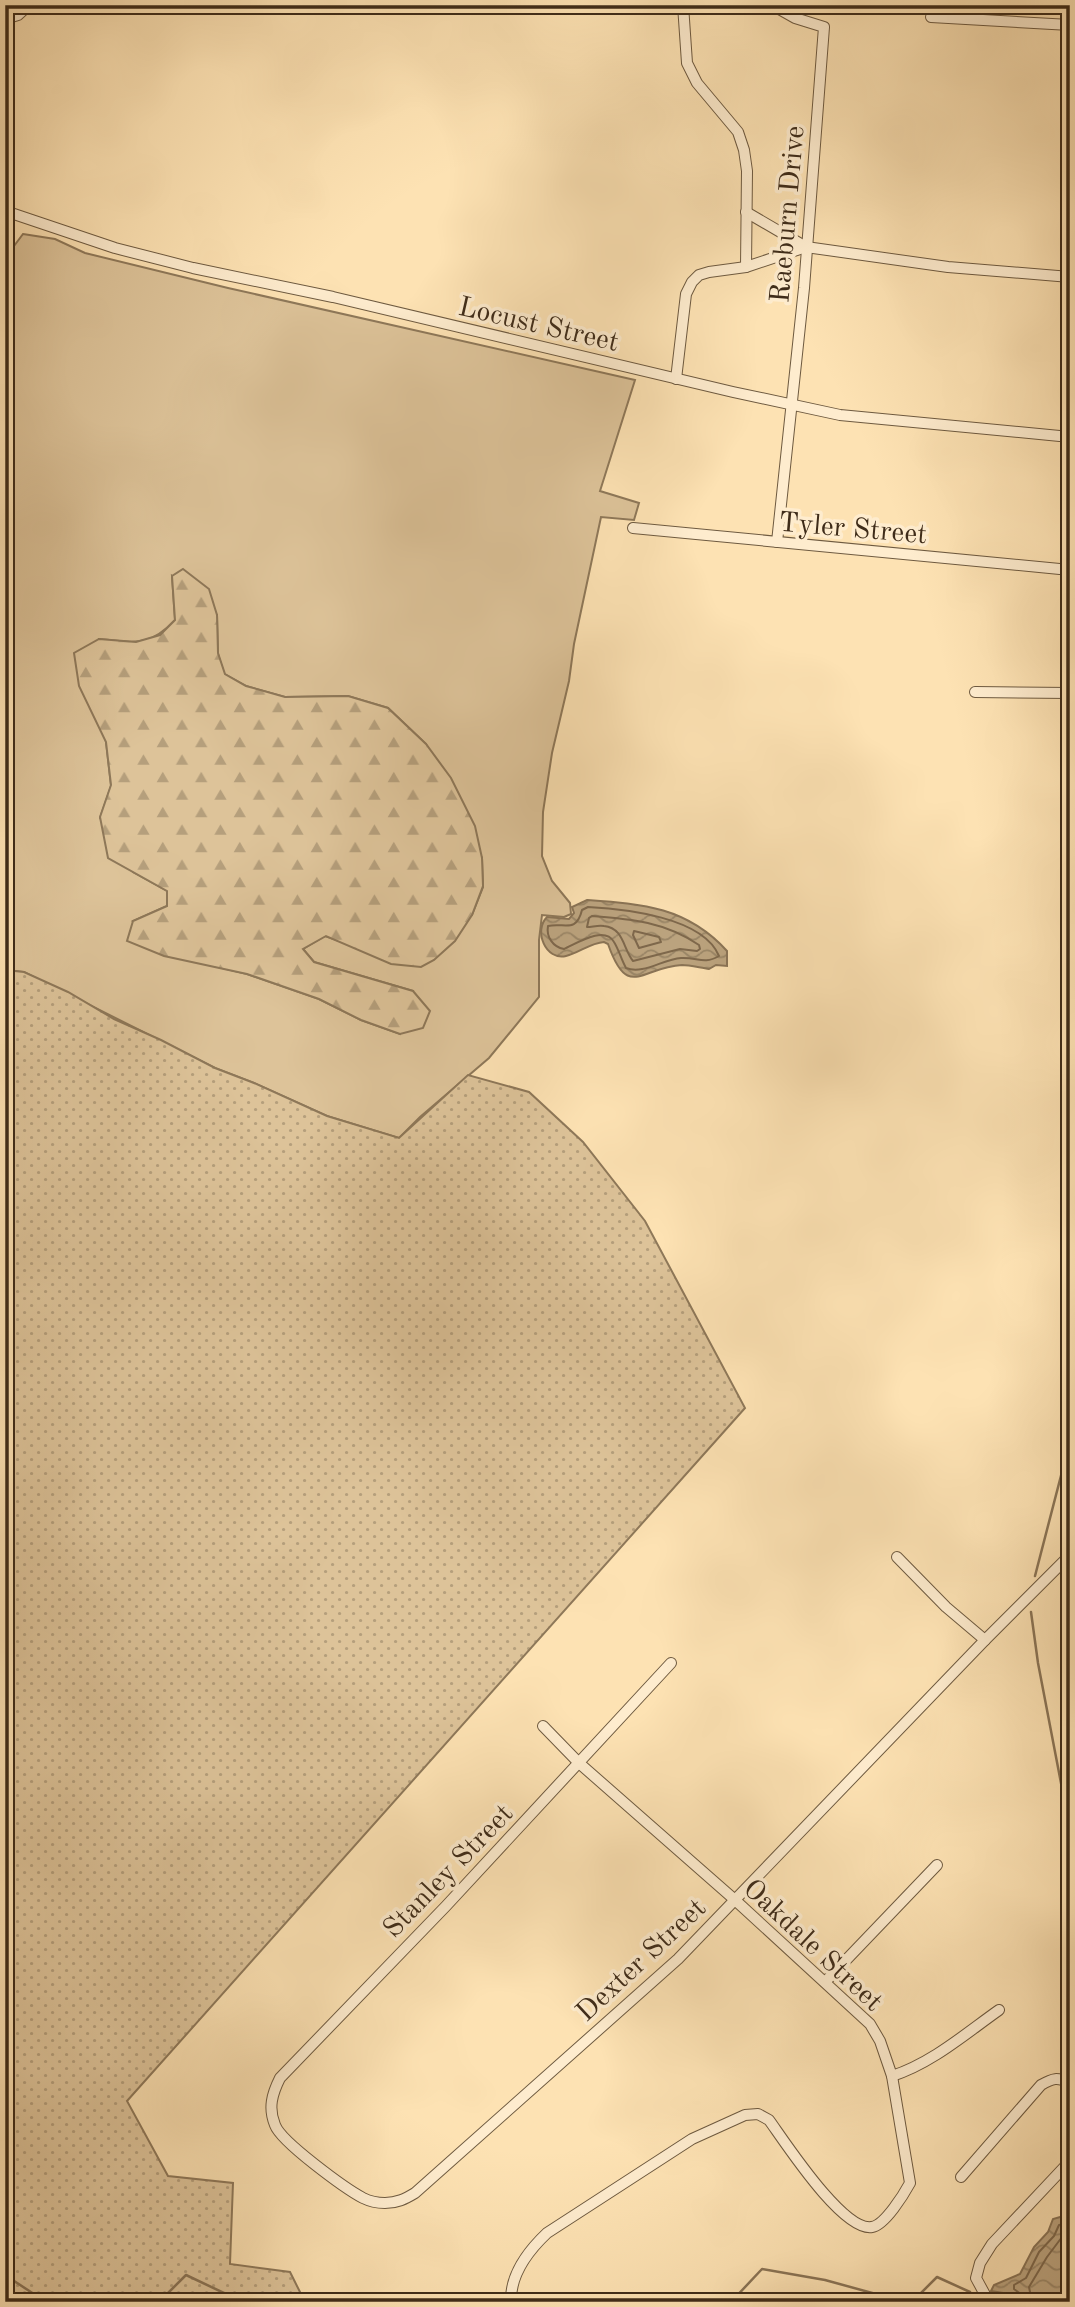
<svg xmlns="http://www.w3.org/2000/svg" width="1075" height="2307" font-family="'Old Standard TT',serif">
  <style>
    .grass { fill: #ddc399; stroke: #8e7859; stroke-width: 2; fill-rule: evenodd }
    .forest { fill: url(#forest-firs); stroke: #8e7859; stroke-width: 2 }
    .park { fill: url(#park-dots); stroke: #8e7859; stroke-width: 2 }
    .water { fill: url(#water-waves); stroke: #8a7456; stroke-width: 2 }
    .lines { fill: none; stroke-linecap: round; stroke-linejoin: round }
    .shore { stroke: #7e684c; stroke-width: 2 }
    .stream { stroke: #8a7456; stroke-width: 2.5 }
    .minor-casing { stroke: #6e5a40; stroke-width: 12 }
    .minor { stroke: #feecce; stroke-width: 10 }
    .labels { text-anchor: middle; stroke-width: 7; stroke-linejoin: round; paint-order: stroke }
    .street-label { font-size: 28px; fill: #3f2c19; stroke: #feecce }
  </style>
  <defs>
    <pattern id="forest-firs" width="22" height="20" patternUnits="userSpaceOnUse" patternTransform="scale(1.75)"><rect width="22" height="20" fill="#ddc399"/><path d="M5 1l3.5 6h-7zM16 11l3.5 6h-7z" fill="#b59f7c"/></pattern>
    <pattern id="park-dots" width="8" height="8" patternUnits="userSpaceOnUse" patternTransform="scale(1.75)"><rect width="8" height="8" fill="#ddc399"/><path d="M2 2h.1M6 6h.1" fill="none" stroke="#b59f7c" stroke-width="1.8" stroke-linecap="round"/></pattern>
    <pattern id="water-waves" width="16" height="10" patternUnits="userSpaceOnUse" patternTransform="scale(1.75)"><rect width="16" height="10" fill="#bca47f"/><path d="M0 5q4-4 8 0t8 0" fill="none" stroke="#9a8667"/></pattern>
  </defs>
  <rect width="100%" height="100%" fill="#fde2b3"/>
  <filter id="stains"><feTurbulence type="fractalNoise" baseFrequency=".00286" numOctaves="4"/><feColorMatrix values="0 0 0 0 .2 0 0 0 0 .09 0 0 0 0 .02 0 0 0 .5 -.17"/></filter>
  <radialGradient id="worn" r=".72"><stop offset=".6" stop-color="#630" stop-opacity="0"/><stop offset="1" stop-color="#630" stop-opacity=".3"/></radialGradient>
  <path class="grass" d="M23,234L55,239L85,253L228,288L635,380L600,491L639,503L634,520L601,517L574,644L569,681L552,753L543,812L542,856L552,881L570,903L571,914L564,917L542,915L539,940V997L489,1058L420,1117L399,1138L327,1116L254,1083L215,1068L24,972L5,970V258ZM172,576L217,615L218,654L224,674L246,686L285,697L348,696L388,708L426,744L482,858L483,887L472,915L356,947L325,936L303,949L314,962L413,991L400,1034L361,1020L319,999L247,974L214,966L133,921L167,906V891L133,872L100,818L111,786L106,742L99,639C134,642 149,648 175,620Z"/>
  <polygon class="forest" points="183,569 209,589 217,615 218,653 225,674 246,686 285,697 348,696 388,708 426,744 451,778 475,826 482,858 483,886 472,915 455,941 434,960 421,967 391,964 326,936 303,949 314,962 413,991 430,1011 423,1028 400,1034 361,1020 319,999 247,974 164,956 127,941 133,921 167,906 167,891 108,858 100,817 111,785 106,742 79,686 74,653 99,639 136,642 160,635 175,620 172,576"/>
  <polygon class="park" points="5,970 24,972 68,992 114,1019 161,1040 215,1068 254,1083 327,1116 399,1138 468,1075 529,1092 583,1142 645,1221 745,1408 127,2101 168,2176 233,2183 230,2264 290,2272 305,2302 5,2302"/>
  <g class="water">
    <path d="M587,900C643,904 687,907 727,951V966L716,965L709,969C701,968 690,965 682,965C641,967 628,1001 608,944L604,942C590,943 579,953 566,956C546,961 533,931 547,917L569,919L574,913L572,907Z"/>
    <polygon points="1060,2217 1070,2217 1070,2302 1019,2302 1009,2294 991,2291 994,2285 1020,2274 1034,2247 1048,2232 1053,2219"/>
  </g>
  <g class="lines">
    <g class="shore">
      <path d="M588,907C625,909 703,917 719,956C703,965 698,957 681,958C663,959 643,975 626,968C621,959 619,950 614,942C604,925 576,944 564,949C553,947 546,937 548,926C564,922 576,934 582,910Z"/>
      <path d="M592,916C632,919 665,922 699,945L700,949L697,951L680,949L633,961C623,949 624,928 604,926C598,925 592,927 587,927L589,918Z"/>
      <polygon points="634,931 659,937 661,942 639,948 633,935"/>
      <polyline points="1023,2302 1022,2295 1014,2289 1014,2285 1026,2278 1039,2252 1054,2236 1059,2225 1070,2223"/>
      <polyline points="1032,2302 1029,2287 1047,2257 1065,2233 1070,2232"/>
    </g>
    <g class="stream">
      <polyline points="1035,1576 1070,1441"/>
      <polyline points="1031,1612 1038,1663 1070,1830"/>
      <polyline points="5,2275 46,2302"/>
      <polyline points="159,2302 186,2275 243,2302"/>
      <polyline points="731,2302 762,2269 825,2280 905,2302"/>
      <polyline points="912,2302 937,2277 970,2292"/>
    </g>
    <defs>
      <g id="minor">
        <polyline points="683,5 687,63 697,83 738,132 744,150 747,171 746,267"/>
        <polyline points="772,5 795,18 824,27 804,288 777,542"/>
        <polyline points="931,17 1070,25"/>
        <polyline points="5,19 18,15 29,5"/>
        <polyline points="5,211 115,248 193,268 333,297 733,392 840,415 1070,437"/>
        <polyline points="746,212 806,247"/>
        <polyline points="676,379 686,294 692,282 699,275 709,272 746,267 806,247 948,267 1070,277"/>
        <polyline points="633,528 1070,570"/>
        <polyline points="975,692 1070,693"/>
        <polyline points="897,1557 946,1607 985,1640"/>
        <path d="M671,1663L446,1906L280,2078C272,2094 268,2108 275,2125C281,2142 346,2189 363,2198C369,2201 378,2203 385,2203C397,2203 405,2199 415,2193L678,1959L985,1640L1070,1555"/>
        <polyline points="825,1982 937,1865"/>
        <path d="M892,2076C932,2063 965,2034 999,2010"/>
        <path d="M961,2177L1041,2085C1053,2078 1057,2077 1070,2083"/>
        <path d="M511,2302C510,2275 528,2251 547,2233L692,2139L745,2115L758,2114L769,2120C785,2142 843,2232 872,2227C885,2225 904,2194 910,2183L892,2076L880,2041L870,2024L735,1900L579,1763L543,1726"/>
        <polyline points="989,2302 976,2278 980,2263 992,2244 1070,2161"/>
      </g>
    </defs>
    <use href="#minor" class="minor-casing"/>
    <use href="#minor" class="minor"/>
  </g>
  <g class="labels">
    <g class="street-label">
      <text transform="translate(786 214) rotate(-85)" y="10">Raeburn Drive</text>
      <text transform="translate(539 323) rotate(13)" y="10">Locust Street</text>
      <text transform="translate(853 527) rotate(5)" y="10">Tyler Street</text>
      <text transform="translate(447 1870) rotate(-46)" y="10">Stanley Street</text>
      <text transform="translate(814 1944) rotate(43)" y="10">Oakdale Street</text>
      <text transform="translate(640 1959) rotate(-43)" y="10">Dexter Street</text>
    </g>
  </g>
  <rect width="1075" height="2307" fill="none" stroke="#fde2b3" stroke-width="28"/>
  <rect x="7" y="7" width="1061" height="2293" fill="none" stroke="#3f2c19" stroke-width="3.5"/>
  <rect x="14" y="14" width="1047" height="2279" fill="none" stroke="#3f2c19" stroke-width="2"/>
  <rect width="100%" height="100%" filter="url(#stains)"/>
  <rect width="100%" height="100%" fill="url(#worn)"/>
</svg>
